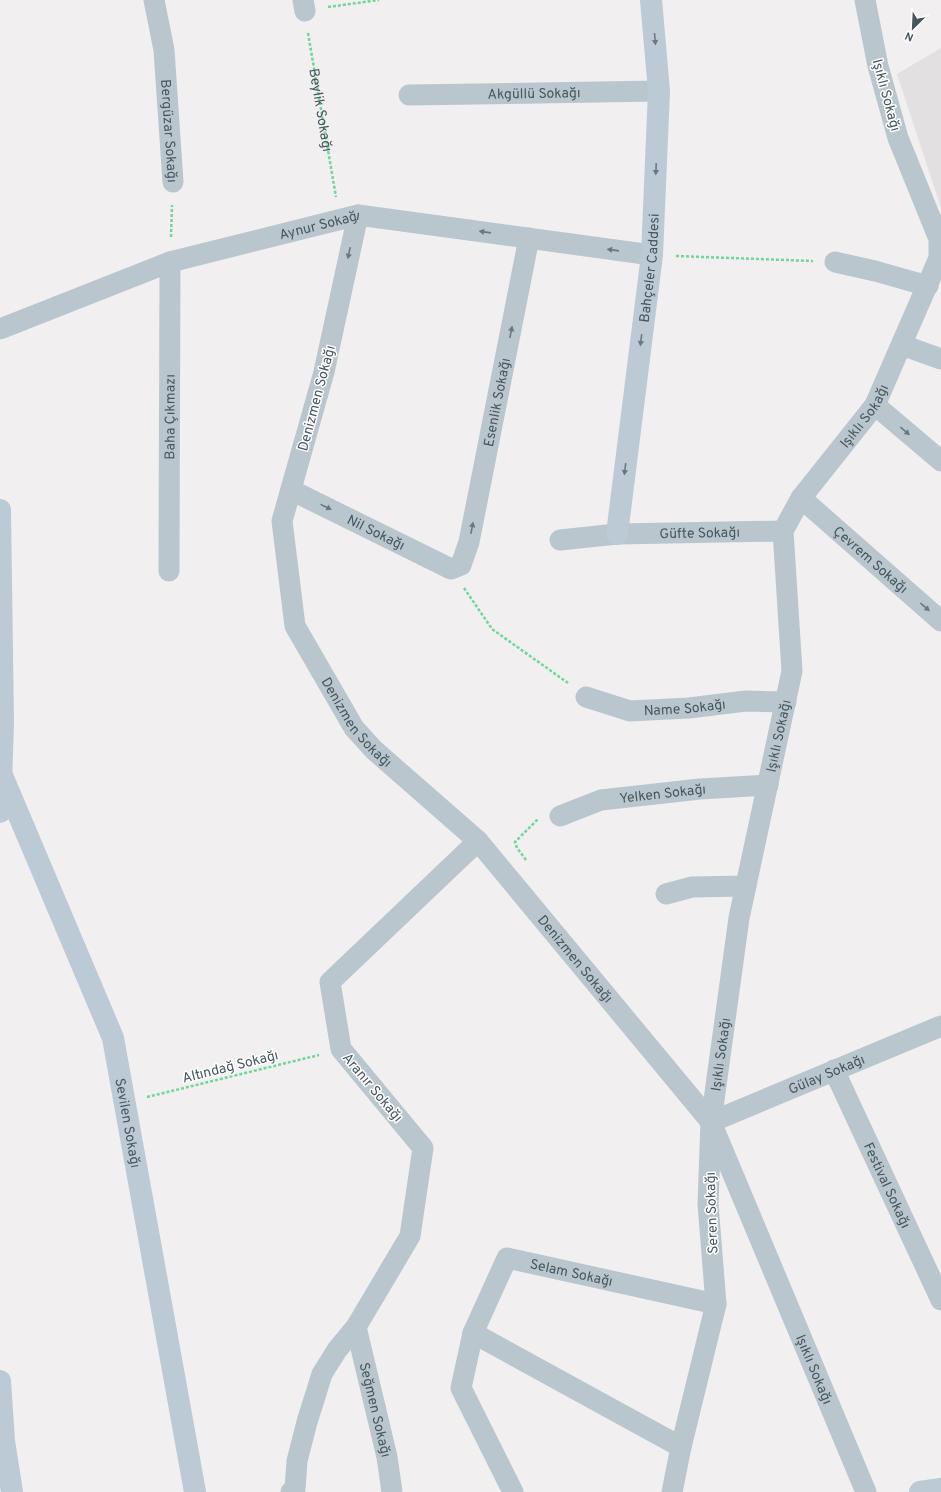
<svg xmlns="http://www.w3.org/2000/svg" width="941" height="1492" font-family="Overpass,sans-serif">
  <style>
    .education { fill: #e3e0e2 }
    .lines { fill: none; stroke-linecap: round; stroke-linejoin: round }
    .path { stroke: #6fd599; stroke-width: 2.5; stroke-dasharray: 3 2; stroke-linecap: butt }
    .street { stroke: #bac6ce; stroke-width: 21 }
    .secondary { stroke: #bccad5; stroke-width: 22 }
    .oneway { fill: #697982 }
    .oneway2 { fill: #697880 }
    .labels { text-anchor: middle; stroke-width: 3; stroke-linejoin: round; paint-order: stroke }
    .street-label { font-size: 14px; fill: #46565f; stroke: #fff }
  </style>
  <rect width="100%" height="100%" fill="#f2eff0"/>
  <polygon class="education" points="941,48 941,208 897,74"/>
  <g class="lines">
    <g class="path">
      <polyline points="328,7 379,0"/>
      <path id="s1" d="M308,33L336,197"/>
      <polyline points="171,237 172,205"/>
      <polyline points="676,256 813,261"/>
      <polyline points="464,588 492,629 568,683"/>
      <polyline points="526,860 517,848 515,842 538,819"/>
      <polyline points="147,1097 319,1055"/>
    </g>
    <g class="street">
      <path id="s2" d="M154,0L164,50L173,182"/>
      <polyline points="303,0 305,11"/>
      <path id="s3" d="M409,95L659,91"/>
      <path id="s4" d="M358,215L324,372L282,521L295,626L354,728L374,750L478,841L711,1122L866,1492"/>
      <polyline points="835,262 875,271 928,286"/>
      <path id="s5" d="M0,329L170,262L358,215L652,255"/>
      <polyline points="902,345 941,359"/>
      <polyline points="875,405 941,461"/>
      <path id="s6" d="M291,490L451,569L461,565L469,542L529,238"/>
      <path id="s7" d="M801,498L941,621"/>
      <path id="s8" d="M560,540L617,534L783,531"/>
      <path id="s9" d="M169,571L170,262"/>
      <path id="s10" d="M586,697L630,711L689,708L746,701L786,702"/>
      <path id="s11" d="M560,816L601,800L700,789L768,785"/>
      <polyline points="666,894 692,887 746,886"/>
      <path id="s12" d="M834,1070L941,1300"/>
      <path id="s13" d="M711,1122L941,1026"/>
      <path id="s14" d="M356,1327L387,1457L392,1492"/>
      <path id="s15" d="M473,1333L681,1447L716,1304L708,1204L711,1122L739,918L792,671L783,531L801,498L875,405L939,258V239L898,138L878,66L865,0"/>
      <polyline points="291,1492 295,1489 297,1461 307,1422 322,1374 337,1350 356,1327 410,1236 423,1148 341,1049 330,982 478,841"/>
      <path id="s16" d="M513,1492L461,1388L473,1333L507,1258L716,1304"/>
      <polyline points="672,1492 681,1447"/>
    </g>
    <g class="secondary">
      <polyline points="0,510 3,723 0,812"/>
      <path id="s17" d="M617,534L652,255L659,91L651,0"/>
      <path id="s18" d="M1,773L113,1038L195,1492"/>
      <polyline points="0,1381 4,1441 12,1492"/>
      <polyline points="920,1492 941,1489"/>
    </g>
  </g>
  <defs><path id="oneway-solid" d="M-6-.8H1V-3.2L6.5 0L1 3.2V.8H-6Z"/></defs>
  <g class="oneway">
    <use href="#oneway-solid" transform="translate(655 39) rotate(85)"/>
    <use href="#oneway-solid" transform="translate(656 169) rotate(92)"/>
    <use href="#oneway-solid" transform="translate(641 340) rotate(97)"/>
    <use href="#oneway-solid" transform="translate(625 469) rotate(97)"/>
  </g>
  <g class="oneway2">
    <use href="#oneway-solid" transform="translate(485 232) rotate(-172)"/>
    <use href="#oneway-solid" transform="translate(613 250) rotate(-172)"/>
    <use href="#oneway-solid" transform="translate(349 253) rotate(102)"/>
    <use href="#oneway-solid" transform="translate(511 332) rotate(-79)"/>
    <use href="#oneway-solid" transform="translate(905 431) rotate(40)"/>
    <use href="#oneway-solid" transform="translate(326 507) rotate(26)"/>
    <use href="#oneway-solid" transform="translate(472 528) rotate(-79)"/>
    <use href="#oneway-solid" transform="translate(925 607) rotate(41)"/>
  </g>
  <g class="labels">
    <g class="street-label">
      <text dy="5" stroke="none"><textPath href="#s3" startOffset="125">Akgüllü Sokağı</textPath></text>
      <text transform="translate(887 95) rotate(75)" y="5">Işıklı Sokağı</text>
      <text dy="5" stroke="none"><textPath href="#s1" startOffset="78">Beylik Sokağı</textPath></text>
      <text dy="5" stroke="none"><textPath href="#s2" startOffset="132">Bergüzar Sokağı</textPath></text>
      <text dy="5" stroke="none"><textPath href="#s5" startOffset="337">Aynur Sokağı</textPath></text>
      <text dy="5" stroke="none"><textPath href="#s17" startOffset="268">Bahçeler Caddesi</textPath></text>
      <text transform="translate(316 398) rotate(-75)" y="5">Denizmen Sokağı</text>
      <text dy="5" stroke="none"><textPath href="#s6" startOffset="356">Esenlik Sokağı</textPath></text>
      <text dy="5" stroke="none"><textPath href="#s15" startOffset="1307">Işıklı Sokağı</textPath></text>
      <text dy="5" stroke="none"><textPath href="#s9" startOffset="154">Baha Çıkmazı</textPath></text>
      <text dy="5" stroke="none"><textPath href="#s6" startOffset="95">Nil Sokağı</textPath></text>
      <text dy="5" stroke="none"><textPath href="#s8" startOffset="140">Güfte Sokağı</textPath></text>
      <text dy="5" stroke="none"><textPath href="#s7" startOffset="93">Çevrem Sokağı</textPath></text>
      <text dy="5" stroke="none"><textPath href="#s10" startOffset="101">Name Sokağı</textPath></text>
      <text dy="5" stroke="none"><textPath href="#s4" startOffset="536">Denizmen Sokağı</textPath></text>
      <text dy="5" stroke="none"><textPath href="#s15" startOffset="959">Işıklı Sokağı</textPath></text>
      <text dy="5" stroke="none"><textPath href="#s11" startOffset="106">Yelken Sokağı</textPath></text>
      <text dy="5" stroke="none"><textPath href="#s4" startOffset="860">Denizmen Sokağı</textPath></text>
      <text dy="5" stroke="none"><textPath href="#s15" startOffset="635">Işıklı Sokağı</textPath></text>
      <text transform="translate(230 1066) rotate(-14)" y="5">Altındağ Sokağı</text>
      <text dy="5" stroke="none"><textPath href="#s13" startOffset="125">Gülay Sokağı</textPath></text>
      <text transform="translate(373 1087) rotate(50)" y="5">Aranır Sokağı</text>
      <text dy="5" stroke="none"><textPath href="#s18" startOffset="374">Sevilen Sokağı</textPath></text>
      <text dy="5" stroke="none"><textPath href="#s12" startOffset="127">Festival Sokağı</textPath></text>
      <text transform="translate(711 1213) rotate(-92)" y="5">Seren Sokağı</text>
      <text dy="5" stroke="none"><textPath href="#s16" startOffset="321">Selam Sokağı</textPath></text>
      <text dy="5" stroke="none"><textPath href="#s4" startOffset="1340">Işıklı Sokağı</textPath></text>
      <text dy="5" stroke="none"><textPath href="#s14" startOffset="85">Seğmen Sokağı</textPath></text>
    </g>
  </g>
  <g transform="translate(913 28) rotate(204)" stroke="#ffffff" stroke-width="3" paint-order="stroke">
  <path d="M0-3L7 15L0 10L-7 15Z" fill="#46565f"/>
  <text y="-6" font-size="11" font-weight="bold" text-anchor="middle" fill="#46565f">N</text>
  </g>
</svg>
